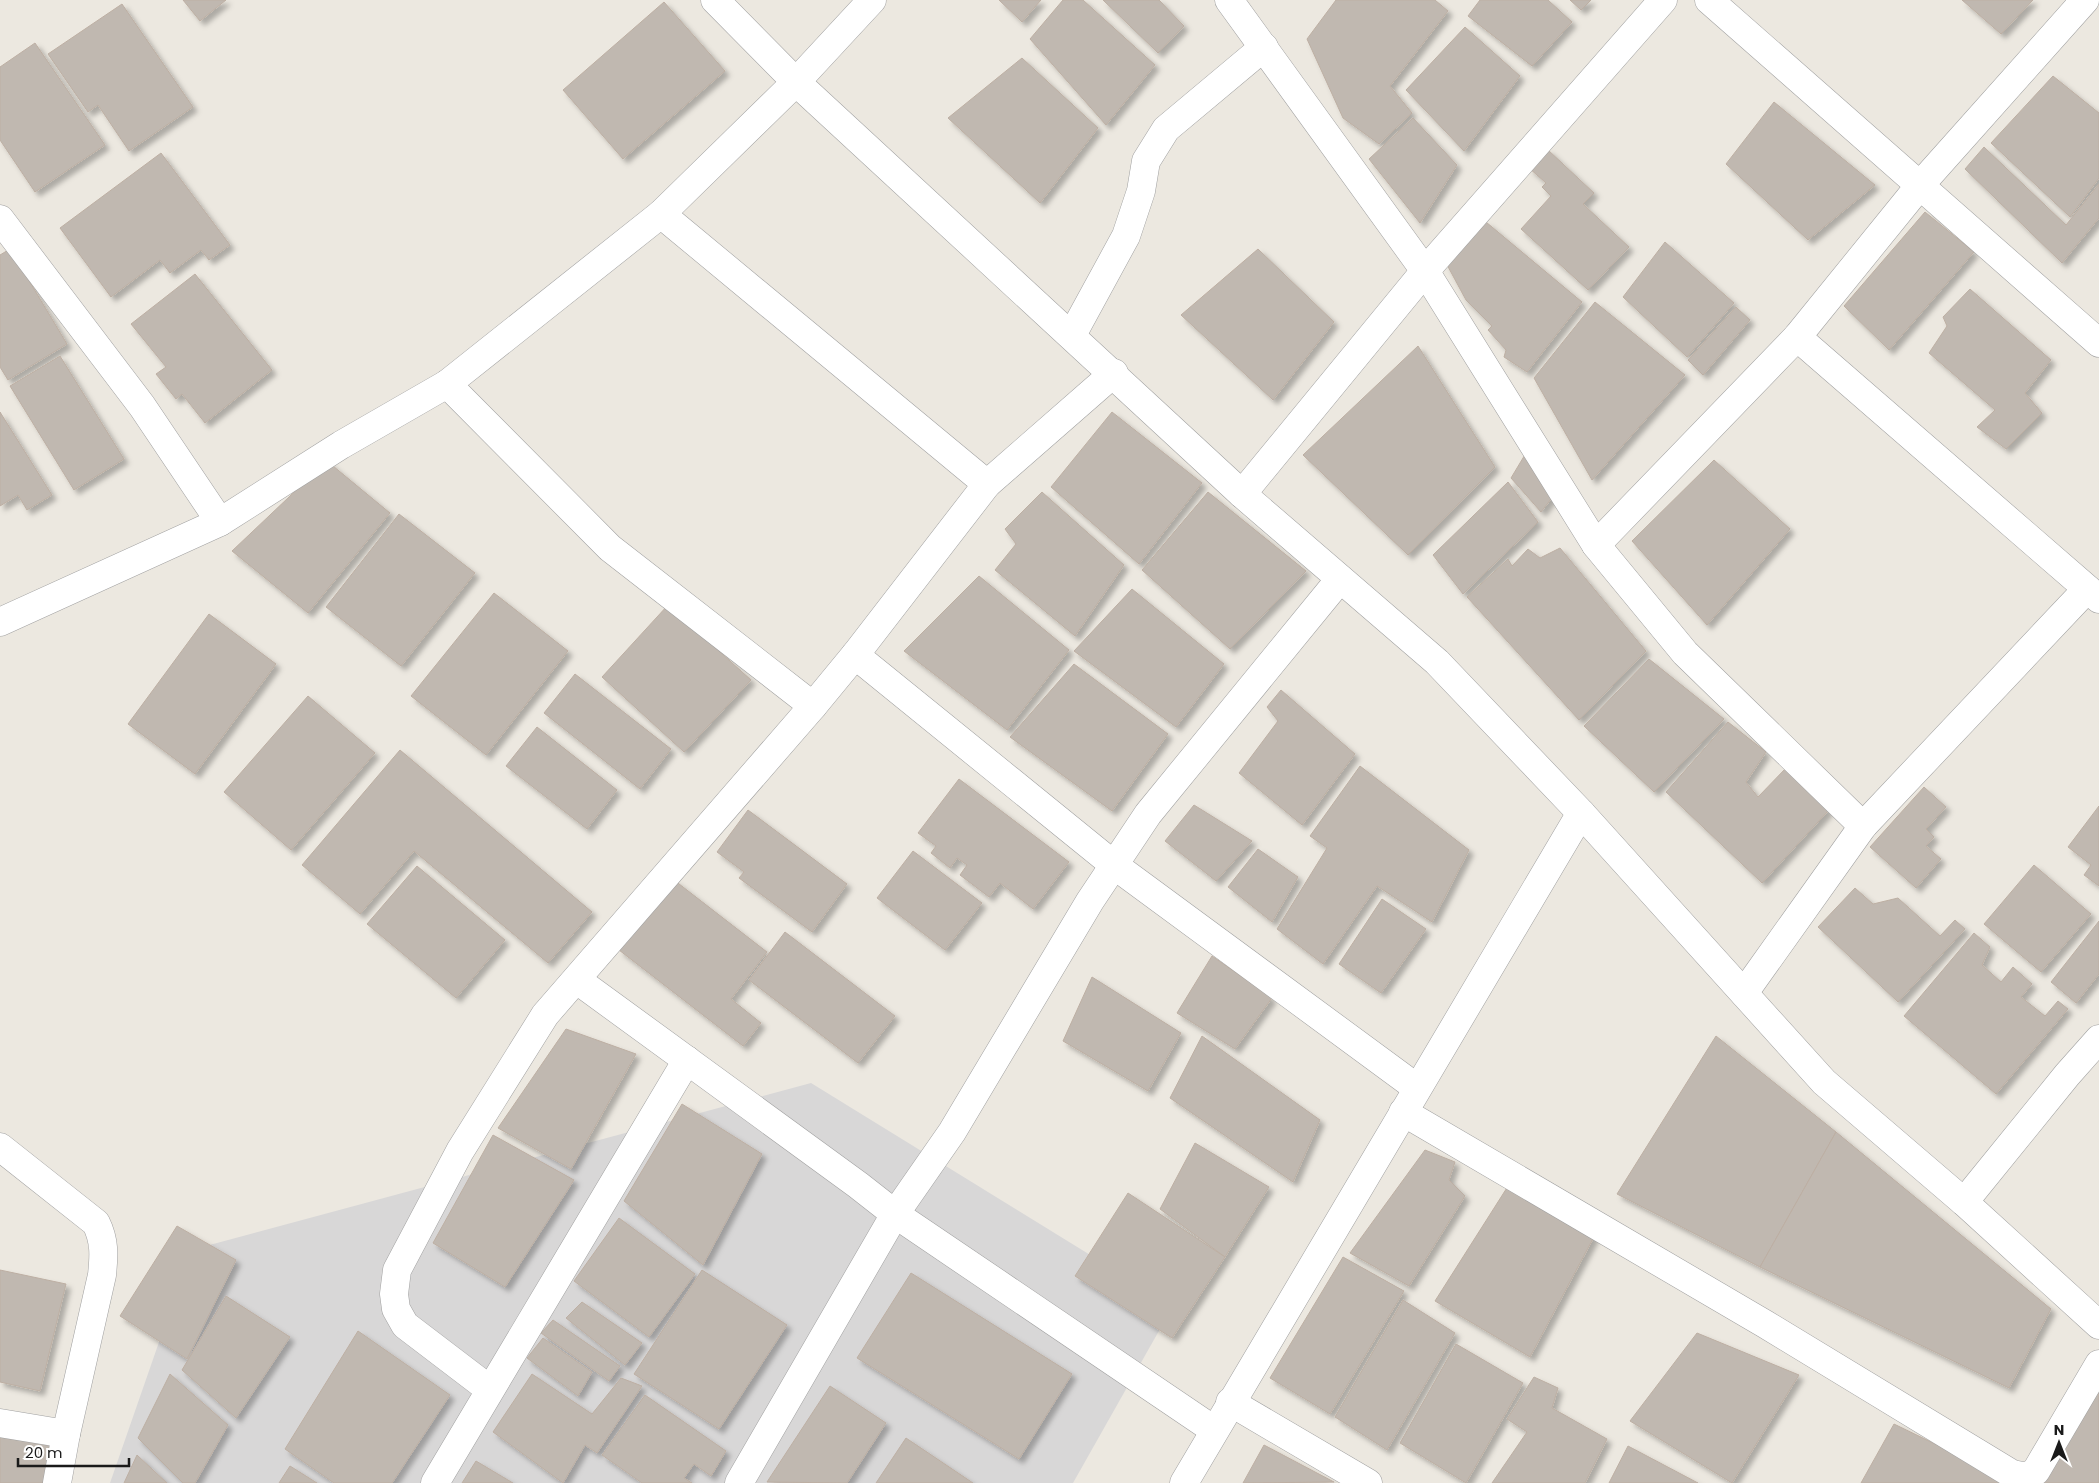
<svg xmlns="http://www.w3.org/2000/svg" width="2099" height="1483" font-family="Poppins,sans-serif">
  <style>
    .residential { fill: #d8d7d7 }
    .building { fill: #c0b8b0; stroke: #bdafa3; filter: url(#shadow) }
    .lines { fill: none; stroke-linecap: round; stroke-linejoin: round }
    .minor-casing { stroke: #a1a1a1; stroke-width: 29 }
    .minor { stroke: #fff; stroke-width: 28 }
  </style>
  <defs>
    <filter id="shadow"><feDropShadow dx="4.5" dy="4.5" stdDeviation="2.5" flood-color="#0004"/></filter>
  </defs>
  <rect width="100%" height="100%" fill="#ece8e0"/>
  <polygon class="residential" points="811,1083 1173,1306 1073,1483 110,1483 191,1250"/>
  <g class="building">
    <polygon points="183,0 226,0 200,21"/>
    <polygon points="999,0 1041,0 1022,22"/>
    <polygon points="1063,0 1083,0 1155,65 1106,125 1030,39"/>
    <polygon points="1103,0 1159,0 1184,26 1158,53"/>
    <polygon points="1336,0 1435,0 1448,11 1390,86 1412,113 1379,144 1343,118 1307,39"/>
    <polygon points="1480,0 1548,0 1572,22 1532,66 1468,16"/>
    <polygon points="1570,0 1591,0 1581,10"/>
    <polygon points="1962,0 2033,0 2001,34"/>
    <polygon points="664,2 725,71 623,159 563,90"/>
    <polygon points="122,4 193,107 129,151 98,105 88,112 48,54"/>
    <polygon points="1465,27 1520,76 1464,151 1406,90"/>
    <polygon points="35,43 105,145 35,192 0,140 0,67"/>
    <polygon points="1022,58 1098,128 1040,203 948,118"/>
    <polygon points="2053,76 2099,113 2099,178 2070,217 1991,143"/>
    <polygon points="1774,102 1875,185 1808,240 1726,164"/>
    <polygon points="1413,118 1457,165 1420,223 1369,159"/>
    <polygon points="1984,147 2066,225 2099,184 2099,218 2062,263 1965,169"/>
    <polygon points="1547,149 1594,193 1583,204 1629,247 1588,290 1521,229 1551,196 1542,187 1546,183 1529,168"/>
    <polygon points="161,153 230,245 209,260 201,250 170,273 160,260 111,297 60,228"/>
    <polygon points="1925,212 1974,252 1889,350 1844,306"/>
    <polygon points="1486,222 1582,302 1527,372 1504,357 1506,350 1488,330 1492,326 1466,300 1446,263"/>
    <polygon points="1665,242 1734,303 1687,357 1623,297"/>
    <polygon points="10,249 67,344 8,380 0,367 0,255"/>
    <polygon points="1258,249 1334,322 1273,400 1181,315"/>
    <polygon points="195,274 272,370 205,423 182,394 176,399 156,374 166,367 131,324"/>
    <polygon points="1970,289 2051,360 2025,393 2042,413 2006,449 1977,427 1995,410 1929,353 1947,326 1943,317"/>
    <polygon points="1595,302 1685,375 1592,480 1534,378"/>
    <polygon points="1736,307 1750,320 1703,375 1688,360"/>
    <polygon points="1418,346 1495,467 1408,555 1303,455"/>
    <polygon points="60,356 124,459 74,490 10,386"/>
    <polygon points="0,412 52,495 27,510 18,495 0,506"/>
    <polygon points="1112,412 1202,483 1139,564 1051,487"/>
    <polygon points="1526,453 1555,494 1541,512 1511,478"/>
    <polygon points="1714,460 1790,529 1707,625 1632,541"/>
    <polygon points="327,461 390,513 308,613 232,551"/>
    <polygon points="1508,482 1538,522 1463,594 1433,555"/>
    <polygon points="1042,492 1124,565 1075,636 995,570 1016,544 1005,529"/>
    <polygon points="1208,492 1306,571 1230,649 1142,570"/>
    <polygon points="399,514 475,573 401,666 326,607"/>
    <polygon points="1560,548 1646,651 1579,720 1467,597 1508,559 1512,566 1528,549 1540,558"/>
    <polygon points="979,576 1069,650 1007,730 904,651"/>
    <polygon points="1132,589 1224,664 1176,727 1074,651"/>
    <polygon points="494,593 568,651 486,755 411,696"/>
    <polygon points="668,605 751,680 684,752 602,677"/>
    <polygon points="209,614 276,664 195,774 128,724"/>
    <polygon points="1649,659 1724,719 1654,792 1584,726"/>
    <polygon points="1074,664 1168,734 1112,811 1010,737"/>
    <polygon points="575,674 671,749 640,789 544,713"/>
    <polygon points="1281,690 1355,754 1302,825 1239,773 1278,721 1267,707"/>
    <polygon points="308,696 375,753 291,850 224,792"/>
    <polygon points="1728,722 1766,752 1746,782 1758,797 1786,768 1829,810 1762,883 1666,792"/>
    <polygon points="537,727 617,790 587,829 506,766"/>
    <polygon points="400,750 592,912 548,963 414,851 360,914 302,865"/>
    <polygon points="1360,766 1469,850 1432,922 1377,886 1323,964 1277,929 1327,848 1310,836"/>
    <polygon points="959,779 1069,862 1033,909 1000,883 989,897 960,875 967,865 957,858 950,868 931,853 936,846 918,833"/>
    <polygon points="1924,787 1946,807 1926,829 1934,837 1926,846 1941,859 1916,888 1870,847"/>
    <polygon points="1194,805 1252,841 1216,881 1165,841"/>
    <polygon points="2099,806 2099,886 2084,875 2091,865 2068,847"/>
    <polygon points="748,810 847,884 812,932 739,878 744,872 717,852"/>
    <polygon points="1258,849 1298,877 1272,922 1228,887"/>
    <polygon points="913,851 982,903 945,950 877,898"/>
    <polygon points="2034,865 2091,914 2041,972 1984,924"/>
    <polygon points="417,866 505,940 456,998 367,924"/>
    <polygon points="674,880 767,952 731,999 761,1023 743,1046 619,950"/>
    <polygon points="1855,888 1873,904 1898,898 1940,936 1955,920 1965,929 1898,1002 1818,927"/>
    <polygon points="1382,899 1426,929 1381,993 1339,964"/>
    <polygon points="2099,921 2099,974 2076,1003 2051,982"/>
    <polygon points="785,932 895,1016 858,1063 749,980"/>
    <polygon points="1974,933 1990,947 1982,965 2001,982 2013,967 2032,984 2021,997 2045,1016 2058,1001 2068,1009 1996,1094 1904,1016"/>
    <polygon points="1212,956 1272,998 1235,1049 1177,1013"/>
    <polygon points="1092,977 1181,1033 1148,1091 1063,1041"/>
    <polygon points="566,1029 636,1054 571,1169 498,1128"/>
    <polygon points="1202,1036 1320,1120 1293,1182 1170,1098"/>
    <polygon points="1716,1036 1836,1132 1760,1267 1617,1194"/>
    <polygon points="682,1104 762,1154 703,1265 624,1201"/>
    <polygon points="1836,1132 2051,1309 2009,1388 1760,1267"/>
    <polygon points="493,1135 574,1180 505,1287 433,1243"/>
    <polygon points="1195,1143 1269,1187 1225,1257 1160,1209"/>
    <polygon points="1425,1150 1455,1162 1449,1180 1465,1196 1409,1286 1350,1253"/>
    <polygon points="1510,1183 1595,1235 1530,1357 1435,1301"/>
    <polygon points="1128,1193 1225,1257 1172,1338 1075,1276"/>
    <polygon points="619,1218 695,1274 649,1337 574,1281"/>
    <polygon points="177,1226 236,1260 187,1359 120,1316"/>
    <polygon points="1343,1257 1404,1291 1330,1414 1270,1378"/>
    <polygon points="0,1270 66,1284 40,1391 0,1382"/>
    <polygon points="702,1270 787,1325 719,1429 634,1374"/>
    <polygon points="911,1273 1072,1374 1019,1459 857,1358"/>
    <polygon points="226,1296 290,1337 236,1418 182,1370"/>
    <polygon points="1403,1300 1455,1333 1387,1450 1335,1417"/>
    <polygon points="582,1302 642,1343 625,1365 566,1318"/>
    <polygon points="553,1320 620,1366 609,1381 541,1333"/>
    <polygon points="358,1331 450,1395 392,1483 334,1483 285,1449"/>
    <polygon points="1697,1333 1799,1375 1732,1483 1630,1421"/>
    <polygon points="543,1338 592,1372 578,1396 527,1358"/>
    <polygon points="1456,1344 1523,1383 1466,1483 1400,1443"/>
    <polygon points="170,1374 228,1425 195,1483 183,1483 138,1438"/>
    <polygon points="532,1374 592,1414 621,1378 642,1386 597,1453 585,1445 563,1483 493,1432"/>
    <polygon points="1534,1377 1558,1388 1552,1408 1607,1439 1585,1483 1492,1483 1527,1432 1507,1419"/>
    <polygon points="2099,1381 2099,1483 2038,1483"/>
    <polygon points="830,1386 886,1423 847,1483 767,1482"/>
    <polygon points="645,1395 726,1451 711,1476 694,1464 684,1478 692,1483 642,1483 602,1455"/>
    <polygon points="1894,1424 2005,1478 2002,1483 1861,1483"/>
    <polygon points="0,1430 54,1439 45,1483 0,1483"/>
    <polygon points="906,1438 973,1483 876,1483"/>
    <polygon points="1264,1445 1334,1482 1243,1483"/>
    <polygon points="1628,1446 1698,1483 1609,1483"/>
    <polygon points="137,1455 167,1483 124,1483"/>
    <polygon points="476,1461 513,1483 462,1483"/>
    <polygon points="290,1466 317,1483 279,1483"/>
  </g>
  <g class="lines">
    <defs>
      <g id="minor">
        <polyline points="715,0 796,82 1242,494 1437,662 1581,813 1824,1082 1964,1202 2099,1325"/>
        <polyline points="1229,0 1425,271 1596,545 1685,653 1863,826"/>
        <polyline points="1709,0 2099,343"/>
        <polyline points="661,214 987,484"/>
        <polyline points="0,219 142,406 220,522"/>
        <polyline points="1072,335 1126,236 1141,191 1146,161 1166,129 1264,47"/>
        <polyline points="1797,337 2099,599"/>
        <polyline points="447,384 610,548 813,706"/>
        <polyline points="1242,494 1425,271 1663,0"/>
        <polyline points="1596,545 1797,337 1921,184 2085,0"/>
        <polyline points="0,622 220,522 341,445 447,384 661,214 796,82 872,0"/>
        <polyline points="855,655 1114,865 1417,1088"/>
        <polyline points="577,980 858,1185 895,1214 1214,1430"/>
        <polyline points="1744,993 1863,826 2087,589"/>
        <polyline points="1403,1112 1765,1324 2012,1474 2027,1477 2036,1471 2099,1364"/>
        <path d="M0,1147L96,1223C105,1241 104,1256 102,1275L66,1434L57,1483"/>
        <polyline points="1964,1202 2067,1075 2099,1039"/>
        <polyline points="489,1389 405,1325 396,1309 394,1294 397,1270 460,1151 545,1015 813,706 855,655 987,484 1114,373"/>
        <polyline points="1230,1402 1368,1483"/>
        <polyline points="0,1423 66,1434"/>
        <polyline points="435,1483 687,1060"/>
        <polyline points="739,1483 895,1214 952,1132 1090,901 1148,814 1340,579"/>
        <polyline points="1184,1483 1581,813"/>
      </g>
    </defs>
    <use href="#minor" class="minor-casing"/>
    <use href="#minor" class="minor"/>
  </g>
  <g transform="translate(2059 1443)" stroke="#ffffff" stroke-width="4" paint-order="stroke">
  <path d="M0-4L9 19L0 12L-9 19Z" fill="#1a1a1a"/>
  <text y="-8" font-size="14" font-weight="bold" text-anchor="middle" fill="#1a1a1a">N</text>
  </g>
  <path d="M18 1458v8h111v-8" fill="none" stroke="#1a1a1a" stroke-width="2.5"/>
  <text x="25" y="1458" font-size="15" fill="#1a1a1a" stroke="#ffffff" stroke-width="4" paint-order="stroke">20 m</text>
</svg>
